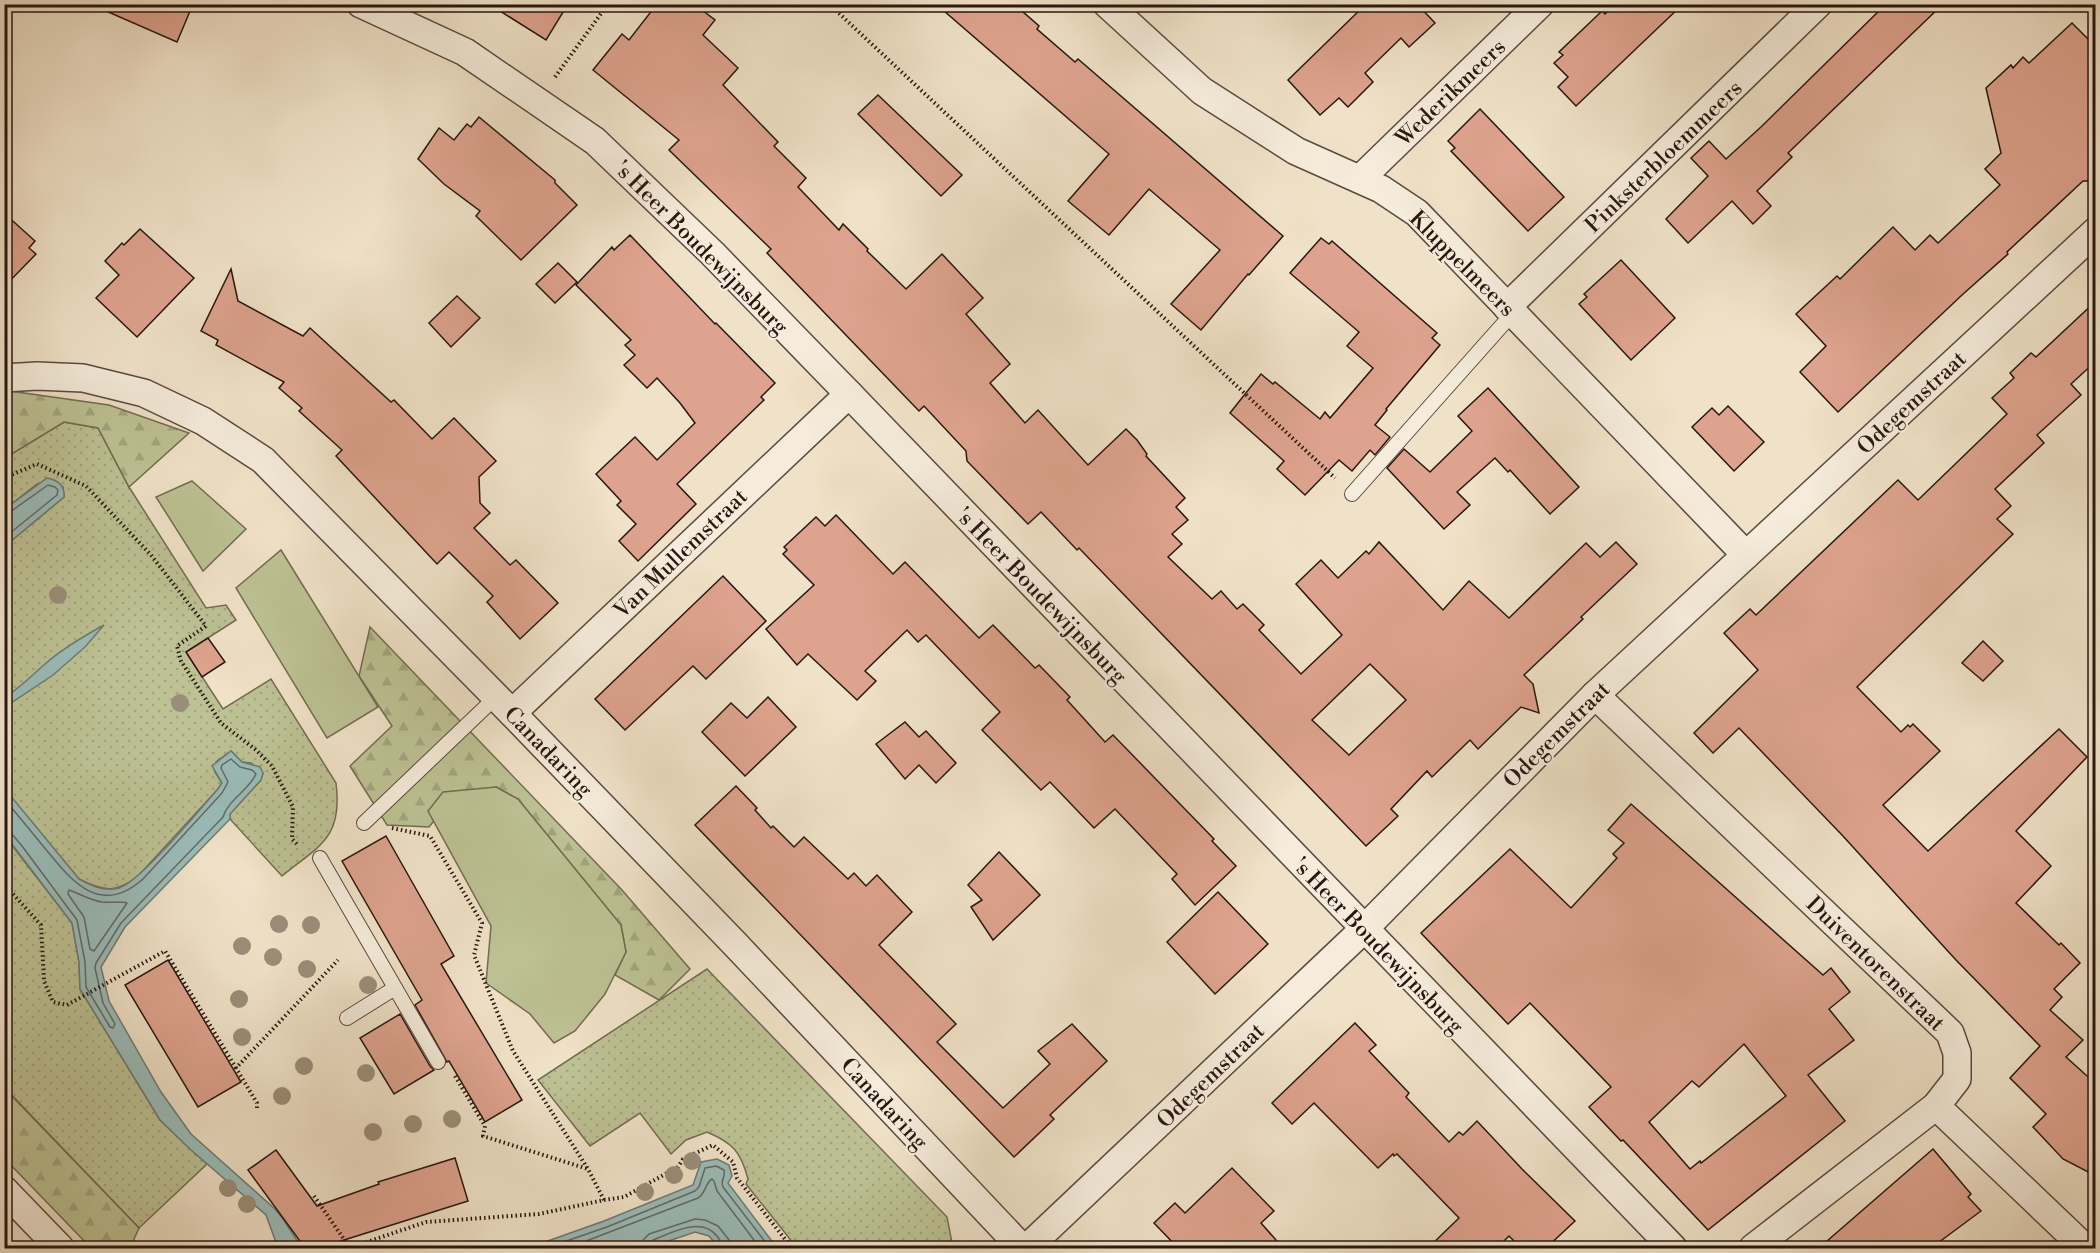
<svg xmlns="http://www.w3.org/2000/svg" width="2100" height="1253" font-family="'Libre Bodoni',serif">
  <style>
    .grass { fill: url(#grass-dots); stroke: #726c52; stroke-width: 1.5 }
    .forest { fill: url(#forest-firs); stroke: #726c52; stroke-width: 1.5 }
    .green { fill: #bdc294; stroke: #726c52; stroke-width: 1.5 }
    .water { fill: #9bbdba; stroke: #6d7b76; stroke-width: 1.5 }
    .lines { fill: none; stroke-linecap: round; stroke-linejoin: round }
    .shore { stroke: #626a66; stroke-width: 1.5 }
    .building { fill: #dea38e; stroke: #281711; stroke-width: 1.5; fill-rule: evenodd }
    .service-casing { stroke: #5a4a3f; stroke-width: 16 }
    .minor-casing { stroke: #5a4a3f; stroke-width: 30 }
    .path { stroke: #281711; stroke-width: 4; stroke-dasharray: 1.5 3; stroke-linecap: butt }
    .service { stroke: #f5ecdb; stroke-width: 14 }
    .minor { stroke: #f5ecdb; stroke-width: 27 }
    .tree { fill: #9b8e79 }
    .labels { text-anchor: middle; stroke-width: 4.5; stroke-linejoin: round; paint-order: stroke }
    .street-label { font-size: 22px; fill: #281711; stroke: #f5ecdb }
  </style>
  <defs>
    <pattern id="grass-dots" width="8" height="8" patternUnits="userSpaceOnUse" patternTransform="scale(1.5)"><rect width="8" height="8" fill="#bdc294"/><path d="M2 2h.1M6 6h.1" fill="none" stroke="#a2a67f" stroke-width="1.8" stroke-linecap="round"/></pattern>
    <pattern id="forest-firs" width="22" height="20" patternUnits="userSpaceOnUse" patternTransform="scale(1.5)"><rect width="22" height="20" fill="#bdc294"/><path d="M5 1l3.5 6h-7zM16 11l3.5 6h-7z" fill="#a2a67f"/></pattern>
  </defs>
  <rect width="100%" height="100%" fill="#f0e2c8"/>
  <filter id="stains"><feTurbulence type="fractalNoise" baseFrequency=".00333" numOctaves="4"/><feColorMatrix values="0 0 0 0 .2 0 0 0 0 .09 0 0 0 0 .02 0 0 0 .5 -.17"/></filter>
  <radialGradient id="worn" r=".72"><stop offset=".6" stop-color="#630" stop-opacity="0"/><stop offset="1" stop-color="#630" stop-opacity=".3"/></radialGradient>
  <g class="grass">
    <path d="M64,422L98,428L129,487L206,608L226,605L236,620L186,652L223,709L271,679L336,783C343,838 320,845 282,876L230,819V814L261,780L263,773L251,763L242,762L231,751L216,762L215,772L222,783L218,789L139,875C118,893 104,892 79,879L4,789L5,546L64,497L63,487L37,484L5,509V458Z"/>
    <polygon points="4,835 72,923 79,962 80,989 160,1120 207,1164 139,1228 5,1088"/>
    <path d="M707,969L947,1217L953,1248H797L746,1184L748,1179C741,1152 733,1143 707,1132L686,1140L671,1154L640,1113L590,1146L538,1080Z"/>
  </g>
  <g class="forest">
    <polygon points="10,391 109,405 189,433 129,487 98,428 64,422 5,458 5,393"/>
    <polygon points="370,627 622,890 690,969 659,1000 615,975 626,952 621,925 518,799 496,787 445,807 429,827 387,825 350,766 392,726 359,676"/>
    <polygon points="4,1088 139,1228 130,1248 91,1248 5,1159"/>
  </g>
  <g class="green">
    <polygon points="192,481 246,529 203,571 156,497"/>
    <polygon points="281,550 378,707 327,738 236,588"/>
    <polygon points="496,787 518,799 621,925 626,952 605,994 575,1031 554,1043 530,1014 486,983 491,926 428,811 443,792"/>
  </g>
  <g class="water">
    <path d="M47,478C58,480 65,485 64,497L5,546V509Z"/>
    <path d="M104,625L85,647L53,675L5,707V697C20,688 31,676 45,664C62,649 84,636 104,625Z"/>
    <path d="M231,751L242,762L260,767L263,773L261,780L230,814V819L125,927L101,967L109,1001L161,1092L191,1134L275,1209L283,1219L302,1248H278L266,1215L191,1150L160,1120L80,989L79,962L72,923L5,835V789L79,879C91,886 106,892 119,888C139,883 201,808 218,789L222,783L212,766Z"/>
    <polygon points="717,1159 729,1165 732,1176 728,1183 777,1248 719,1248 709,1236 695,1232 648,1248 528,1248 604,1221 693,1185 701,1162"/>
  </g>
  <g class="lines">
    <g class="shore">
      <polyline points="4,513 10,512 48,485 55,487 58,490 57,495 4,538"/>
      <path d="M4,799C17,814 30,830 43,846C71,880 99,918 143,879L222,793L228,782L221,768L222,765L231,759L240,767L252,770L256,774C249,790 228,800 223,817L121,923L96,963L95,968L103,1003L115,1024L113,1028L110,1027L86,987L85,962L77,920L22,846L11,833L4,832"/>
      <path d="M69,890C80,894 90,900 102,902C111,903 120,901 127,903L94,951L90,949L84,917L68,894Z"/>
      <path d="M546,1248L607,1227L695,1191L699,1187L705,1168L716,1166L724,1170C726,1177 720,1180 723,1187L770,1248"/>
      <path d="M568,1248L698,1198C706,1193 705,1183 712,1179L714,1181L717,1191L760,1248"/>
      <polyline points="641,1248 643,1240 649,1234 695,1219 705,1220 718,1226 729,1240 731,1248"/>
      <path d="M649,1248L650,1244L653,1240C671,1233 701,1216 717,1236C720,1240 722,1243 723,1248"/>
    </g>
  </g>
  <g class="building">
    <polygon points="90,4 193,4 177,42"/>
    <polygon points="489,4 568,4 546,40"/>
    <path d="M657,4H694L715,20L703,35L738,68L723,85L778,142L774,146L806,178L798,187L839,230L843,224L868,249L867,251L906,289L942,254L983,298L966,314L1010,364L990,383L1025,423L1038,410L1088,465L1126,429L1137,440L1147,454L1146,456L1185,498L1176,507L1188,520L1172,534L1182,544L1168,557L1212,599L1221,591L1237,609L1243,604L1264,625L1259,630L1301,674L1342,635L1296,584L1321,560L1338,578L1366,551L1369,554L1379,542L1443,610L1469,581L1509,618L1586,543L1600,557L1616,542L1637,564L1581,617L1583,619L1524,675L1533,684L1539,713L1521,707L1478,749L1470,740L1432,777L1427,771L1391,809L1398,816L1366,846L1079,548L1077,550L1041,512L1028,524L967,461L966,451L924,406L919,411L767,253L771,249L669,150L679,140L593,70L622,34L629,40ZM1370,664L1406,700L1349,755L1312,720Z"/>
    <polygon points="936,4 1014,4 1039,26 1037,29 1075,62 1078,59 1283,236 1249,275 1248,274 1201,330 1171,304 1220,250 1149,189 1109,235 1068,201 1109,154"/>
    <polygon points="1366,4 1417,4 1435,23 1409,47 1401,38 1365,73 1373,82 1348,107 1339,98 1320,115 1288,80"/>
    <polygon points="1615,4 1683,4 1576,106 1558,87 1568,77 1554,63 1563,55 1559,52 1581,31 1602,11 1605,14"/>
    <polygon points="1886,4 1943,4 1788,153 1792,157 1757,191 1771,206 1753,224 1732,201 1688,243 1666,219 1708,176 1691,158 1709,141 1726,159 1762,126"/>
    <polygon points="2072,23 2096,47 2096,173 2087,181 2083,181 2007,252 2008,254 1962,295 1838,412 1800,372 1826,346 1796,314 1837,276 1840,279 1893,227 1915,250 1930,235 1938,243 2000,185 1985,169 2001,153 1986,88 2011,65 2013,68 2023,57 2029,63"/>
    <polygon points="878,95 962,175 941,196 858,114"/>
    <polygon points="1480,109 1564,197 1528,231 1451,151 1455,148 1448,141"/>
    <polygon points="479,117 555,180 555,183 577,205 521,260 476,216 480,211 444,184 418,159 439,128 454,140 467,124 471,127"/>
    <polygon points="4,213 35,241 29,248 36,254 4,287"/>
    <polygon points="140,229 194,278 137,337 96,298 119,275 105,261 122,243 124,245"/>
    <polygon points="630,235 715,324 716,323 775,383 761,397 764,400 677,484 696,504 638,561 619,541 636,524 617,505 621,501 596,474 635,437 657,460 695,423 680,403 657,378 647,388 624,365 635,355 625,345 631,340 576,285 612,247 614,250"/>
    <polygon points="1321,238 1329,244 1332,241 1437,333 1432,338 1440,345 1386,409 1387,410 1375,425 1390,437 1375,455 1370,450 1352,471 1339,460 1305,495 1277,469 1284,461 1230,413 1261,374 1273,384 1275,382 1320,419 1325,412 1330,418 1373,368 1347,346 1359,332 1290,273"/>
    <polygon points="1621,260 1675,318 1631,360 1579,304 1587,297 1584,294"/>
    <polygon points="558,263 577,282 555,303 536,284"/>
    <polygon points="231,269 238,301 303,336 310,328 391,402 394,400 432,439 454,418 496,461 479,477 480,503 490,513 474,528 510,565 516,560 558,603 520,639 487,602 493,596 449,552 437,564 336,456 342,450 299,411 302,408 279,388 284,382 216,345 218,340 201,331"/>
    <polygon points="457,296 480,318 451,347 429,323"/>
    <polygon points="2096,301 2096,361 2071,384 2081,395 2037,435 2044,443 1995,489 2011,506 1997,519 2013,534 1857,687 1901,732 1908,725 1910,727 1913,724 1940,751 1883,805 1928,851 2059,729 2087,757 2016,831 2051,866 2016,903 2059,945 2061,943 2080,963 2054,989 2062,997 2050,1010 2083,1040 2066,1057 2096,1084 2096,1176 2063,1159 2033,1127 2046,1114 2010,1078 2040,1046 1956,960 1842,835 1739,728 1713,753 1694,733 1758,670 1724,633 1750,609 1756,615 1898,480 1918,500 2007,414 1992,398 2014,378 2010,373 2031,353 2036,357"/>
    <polygon points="1488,388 1579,487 1550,514 1510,470 1508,472 1495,458 1457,492 1470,505 1444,529 1387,468 1404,449 1430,472 1472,431 1458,416"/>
    <polygon points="1728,406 1764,442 1734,471 1692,427 1712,408 1719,415"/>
    <polygon points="836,515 893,574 905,562 979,638 993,625 1035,668 1039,665 1070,697 1067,700 1105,742 1113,735 1214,839 1212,841 1236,866 1195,905 1172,879 1177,874 1115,809 1094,828 1050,782 1041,790 982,730 1000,712 926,635 918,642 907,630 865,671 876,681 857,700 808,654 797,665 766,629 814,585 783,554 787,550 784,547 816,517 825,526"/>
    <polygon points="723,576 766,621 706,679 693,666 625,730 595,699"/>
    <polygon points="208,638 225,662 202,677 186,652"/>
    <polygon points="1983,641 2003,661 1983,681 1962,663"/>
    <polygon points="768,697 796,727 745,776 702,732 731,703 747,718"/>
    <polygon points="905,722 919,737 926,731 956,763 936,783 919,765 905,779 876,744"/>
    <polygon points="736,786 757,808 755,810 771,828 773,826 794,847 804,837 848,879 854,873 866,886 877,875 912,912 879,945 956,1024 937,1042 1003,1108 1050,1064 1038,1051 1072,1024 1107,1061 1050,1115 1054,1119 1014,1157 695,825"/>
    <path d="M1631,804L1823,975L1831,968L1850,992L1829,1009L1854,1040L1808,1075L1845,1121L1708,1230L1623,1140L1621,1141L1589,1107L1611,1087L1530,1003L1508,1024L1421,933L1510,849L1571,908L1617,858L1613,854L1624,843L1608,830ZM1744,1044L1786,1096L1719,1149L1701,1163L1700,1161L1690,1169L1649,1122L1692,1081L1699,1087Z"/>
    <polygon points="386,836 454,956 441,964 522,1100 485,1122 449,1061 447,1062 415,1005 422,1000 342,861"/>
    <polygon points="999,852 1040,895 993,940 971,907 982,900 968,885"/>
    <polygon points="1218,892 1268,944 1215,994 1167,942"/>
    <polygon points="168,960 241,1082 198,1107 125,985"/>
    <polygon points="400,1014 430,1066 434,1070 394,1094 360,1038"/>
    <polygon points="1355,1023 1376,1045 1369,1051 1409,1093 1406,1097 1449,1142 1459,1132 1463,1135 1477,1121 1522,1169 1575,1221 1546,1248 1521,1248 1509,1236 1497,1248 1428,1248 1459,1218 1397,1154 1394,1156 1393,1154 1378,1168 1314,1103 1292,1124 1272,1103"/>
    <polygon points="1933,1149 1971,1194 1968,1197 1981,1211 1931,1248 1819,1248"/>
    <polygon points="276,1150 317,1206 379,1184 378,1182 455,1158 468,1201 341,1241 346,1248 305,1248 248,1170"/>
    <polygon points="1232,1168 1274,1211 1261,1223 1283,1248 1178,1248 1154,1223 1175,1203 1185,1213"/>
  </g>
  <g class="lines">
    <defs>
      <g id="service">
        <polyline points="1352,494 1513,313"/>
        <polyline points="364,823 496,697"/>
        <polyline points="320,858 438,1062"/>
        <polyline points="347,1018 395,988"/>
      </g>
      <g id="minor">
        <polyline points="361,4 465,52 595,141 712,253 849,394 1673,1248"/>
        <polyline points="1107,4 1202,91 1296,151 1381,189 1417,213 1746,555"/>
        <polyline points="1360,179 1540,4"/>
        <polyline points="1507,307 1818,4"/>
        <polyline points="4,378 37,376 83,378 144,393 203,421 263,460 512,713 735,944 1022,1248"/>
        <polyline points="1595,695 1950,1033 1957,1053 1957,1079 1936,1106 2085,1248"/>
        <polyline points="512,713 849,394"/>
        <polyline points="4,1190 60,1248"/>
        <polyline points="1027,1248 1364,929 1595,695 2096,231"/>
        <polyline points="1753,1248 1936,1106"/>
      </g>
    </defs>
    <use href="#service" class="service-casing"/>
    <use href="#minor" class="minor-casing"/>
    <g class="path">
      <polyline points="829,4 1335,478"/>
      <polyline points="555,77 608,4"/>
      <polyline points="4,478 37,464 86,486 151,555 206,626 177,646 181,661 221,723 256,750 272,766 293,807 292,839 299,846"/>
      <polyline points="392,828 430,836 482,923 474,955 513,1051 588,1169 604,1200"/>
      <polyline points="4,884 41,925 44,981 53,1002 67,1005 165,951 236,1068"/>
      <polyline points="455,1076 485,1126 483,1136 588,1169"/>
      <polyline points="257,1108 257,1103 236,1068 338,960"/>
      <polyline points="314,1196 350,1248"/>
      <polyline points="349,1248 426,1222 539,1214 604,1200 624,1197 678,1167 683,1159 713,1145 733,1162 737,1178 792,1248"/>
    </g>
    <use href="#service" class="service"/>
    <use href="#minor" class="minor"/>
  </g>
  <g class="tree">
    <circle cx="58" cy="595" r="9"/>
    <circle cx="180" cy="703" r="9"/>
    <circle cx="279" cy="924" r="9"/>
    <circle cx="311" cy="925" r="9"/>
    <circle cx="242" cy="946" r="9"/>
    <circle cx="273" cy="957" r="9"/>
    <circle cx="307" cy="969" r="9"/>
    <circle cx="368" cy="985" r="9"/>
    <circle cx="239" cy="999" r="9"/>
    <circle cx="242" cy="1037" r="9"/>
    <circle cx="304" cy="1066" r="9"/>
    <circle cx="366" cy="1073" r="9"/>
    <circle cx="282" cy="1096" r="9"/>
    <circle cx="452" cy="1119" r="9"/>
    <circle cx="413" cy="1124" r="9"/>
    <circle cx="373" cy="1132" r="9"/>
    <circle cx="692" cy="1161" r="9"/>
    <circle cx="674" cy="1175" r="9"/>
    <circle cx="228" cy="1188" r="9"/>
    <circle cx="645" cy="1192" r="9"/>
    <circle cx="247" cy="1204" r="9"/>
  </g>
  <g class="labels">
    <g class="street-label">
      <text transform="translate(1450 92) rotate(-44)" y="8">Wederikmeers</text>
      <text transform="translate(1663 156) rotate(-44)" y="8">Pinksterbloemmeers</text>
      <text transform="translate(702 247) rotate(45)" y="8">'s Heer Boudewijnsburg</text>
      <text transform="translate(1463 263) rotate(45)" y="8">Kluppelmeers</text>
      <text transform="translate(1911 402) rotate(-43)" y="8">Odegemstraat</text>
      <text transform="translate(680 553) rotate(-44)" y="8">Van Mullemstraat</text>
      <text transform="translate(1042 595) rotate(46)" y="8">'s Heer Boudewijnsburg</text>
      <text transform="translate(1556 734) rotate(-45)" y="8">Odegemstraat</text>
      <text transform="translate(549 751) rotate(46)" y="8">Canadaring</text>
      <text transform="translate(1379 945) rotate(46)" y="8">'s Heer Boudewijnsburg</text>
      <text transform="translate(1876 963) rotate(44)" y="8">Duiventorenstraat</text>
      <text transform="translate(1210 1075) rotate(-44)" y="8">Odegemstraat</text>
      <text transform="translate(885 1103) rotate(47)" y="8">Canadaring</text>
    </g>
  </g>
  <rect width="2100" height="1253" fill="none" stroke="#f0e2c8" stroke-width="24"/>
  <rect x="6" y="6" width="2088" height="1241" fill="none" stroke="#281711" stroke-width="3"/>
  <rect x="12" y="12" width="2076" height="1229" fill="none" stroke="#281711" stroke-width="1.5"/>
  <rect width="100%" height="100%" filter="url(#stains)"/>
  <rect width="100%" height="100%" fill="url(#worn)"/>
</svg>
